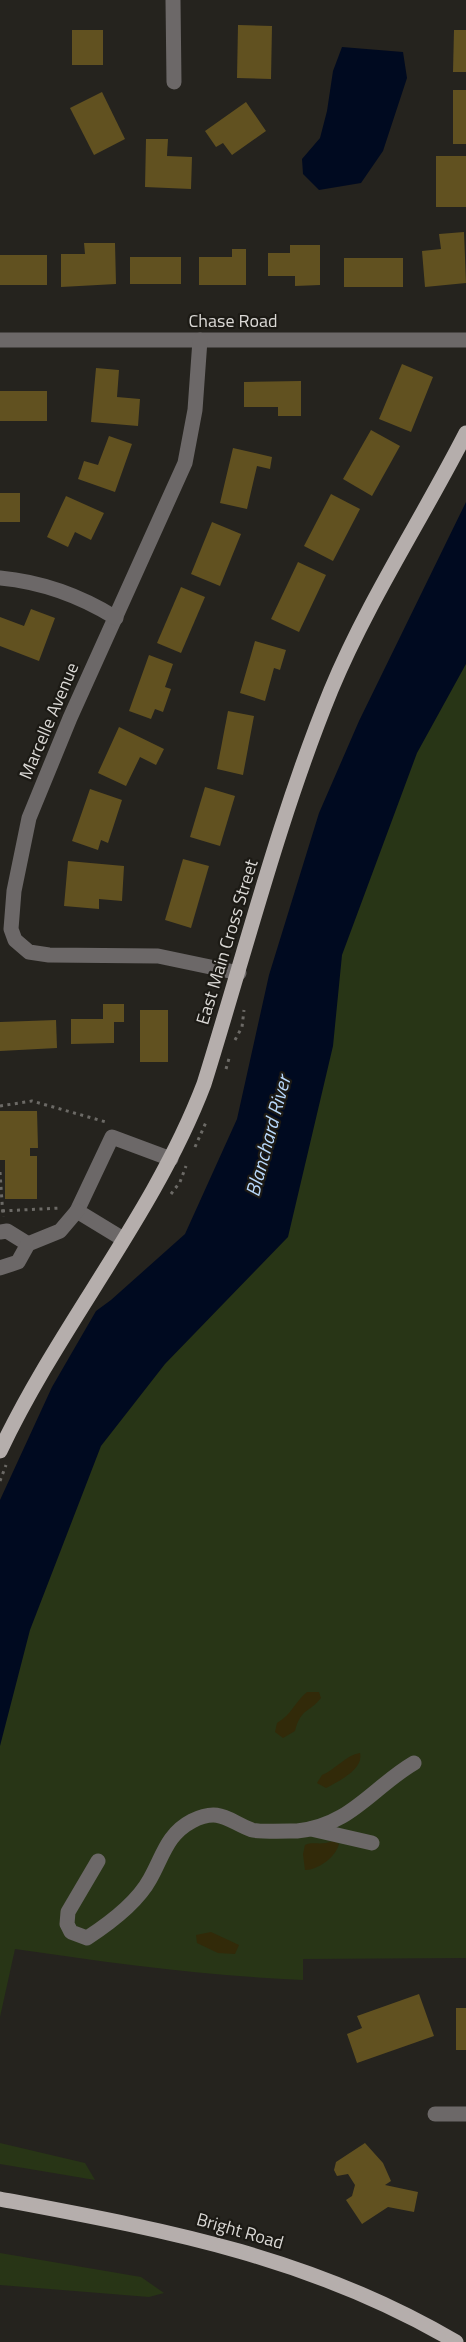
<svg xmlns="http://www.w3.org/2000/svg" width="466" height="2342" font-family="'Titillium Web',sans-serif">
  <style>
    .green { fill: #283516 }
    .sand { fill: #322a09 }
    .water { fill: #000a20 }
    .building { fill: #615120 }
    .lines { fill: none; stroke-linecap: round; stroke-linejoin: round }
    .path { stroke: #6c6a66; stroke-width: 3; stroke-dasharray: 3 4.5; stroke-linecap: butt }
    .minor { stroke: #6c6868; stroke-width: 15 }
    .major { stroke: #b5aeac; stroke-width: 15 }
    .labels { text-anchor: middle; stroke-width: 4.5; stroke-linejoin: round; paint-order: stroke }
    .street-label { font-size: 18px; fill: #dbd9d6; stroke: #1c1a15 }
    .water-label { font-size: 20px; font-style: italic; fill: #b8d8fb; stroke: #1c1a15 }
  </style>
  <rect width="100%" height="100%" fill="#25231e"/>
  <g class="green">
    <path d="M466,593V1958L303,1959V1980C207,1976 111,1963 15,1949L0,2017V1636L84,1402L245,1222Z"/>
    <polygon points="0,2143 85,2163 95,2180 0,2164"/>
    <polygon points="0,2253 141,2277 164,2293 149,2297 0,2285"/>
  </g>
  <g class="sand">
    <path d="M307,1692H319L321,1698C309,1713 301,1708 295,1731L283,1738L275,1732L277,1723C292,1714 294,1703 307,1692Z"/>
    <path d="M360,1753C364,1769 339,1781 326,1788L317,1783L322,1775C335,1770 346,1755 360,1753Z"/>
    <path d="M333,1841L339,1844C336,1857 318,1870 305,1870L303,1854L305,1845C314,1841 320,1846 333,1841Z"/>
    <polygon points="211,1932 239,1945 235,1954 218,1953 197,1943 196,1935"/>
  </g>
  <g class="water">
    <polygon points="342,47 403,52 407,78 383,151 361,183 319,190 303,174 302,159 320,138 327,111 333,71"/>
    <polygon points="466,502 466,664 417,753 342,955 333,1046 288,1237 165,1364 101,1446 30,1630 0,1746 0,1500 52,1387 96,1311 111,1300 185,1234 237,1119 269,975 319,813 359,721"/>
  </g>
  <g class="building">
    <polygon points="238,25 272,26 271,79 237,78"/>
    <rect x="72" y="30" width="31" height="35"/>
    <polygon points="454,30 466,30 466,72 453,72"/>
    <rect x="453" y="90" width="13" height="54"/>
    <polygon points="102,92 125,139 94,155 70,108"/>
    <polygon points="246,102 266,131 232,155 223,143 216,147 205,131"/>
    <polygon points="146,139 168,139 167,156 192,157 191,189 145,187"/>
    <rect x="436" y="156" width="30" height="51"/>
    <polygon points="464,232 466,283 425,287 422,251 441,249 439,234"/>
    <polygon points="84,243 115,243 116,284 61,287 61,254 85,254"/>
    <polygon points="290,245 320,245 320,285 295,286 295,276 268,276 268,253 290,253"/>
    <polygon points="232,249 246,249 246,285 199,285 199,257 232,257"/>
    <rect x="0" y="255" width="47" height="30"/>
    <rect x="130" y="257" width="51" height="27"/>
    <rect x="344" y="258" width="59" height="29"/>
    <polygon points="402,364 433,377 411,432 379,419"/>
    <polygon points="96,368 119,370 117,397 140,399 138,426 91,422"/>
    <polygon points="301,381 301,416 278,416 278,407 244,407 244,382"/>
    <rect x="0" y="391" width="47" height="30"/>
    <polygon points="371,430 400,446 372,496 343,479"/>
    <polygon points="109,436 132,444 115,492 78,479 84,461 98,465"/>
    <polygon points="233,448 272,457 270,469 257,466 247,509 220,503"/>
    <rect x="0" y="493" width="20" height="29"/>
    <polygon points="331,494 360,509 333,561 304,546"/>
    <polygon points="66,496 104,513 91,540 75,532 68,547 47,537"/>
    <polygon points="212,522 241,534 220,586 191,574"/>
    <polygon points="298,562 326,575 299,632 271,619"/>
    <polygon points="181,587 205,597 181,653 157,643"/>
    <polygon points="31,609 55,618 39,661 0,646 0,617 24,626"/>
    <polygon points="255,641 286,650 280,670 274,668 265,701 240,693"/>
    <polygon points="149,655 173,664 165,687 171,689 163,712 155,709 151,719 129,711"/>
    <polygon points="228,711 254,716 243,775 217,769"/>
    <polygon points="119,727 164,749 156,765 140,757 126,786 98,773"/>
    <polygon points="205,787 235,796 220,846 190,837"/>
    <polygon points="90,789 122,800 108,843 101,840 98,850 72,841"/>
    <polygon points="183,859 209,866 191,928 165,920"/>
    <polygon points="68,861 124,866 122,901 99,899 99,909 64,906"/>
    <polygon points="103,1004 124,1004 124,1022 114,1022 114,1043 71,1044 71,1019 103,1019"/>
    <rect x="140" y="1010" width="28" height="52"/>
    <polygon points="56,1020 57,1048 0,1051 0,1022"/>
    <polygon points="0,1111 37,1111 38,1148 30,1148 30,1156 37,1156 37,1199 5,1199 5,1160 0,1160"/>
    <polygon points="419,1994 434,2036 357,2063 347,2034 362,2028 357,2016"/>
    <rect x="456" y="2008" width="10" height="42"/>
    <polygon points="365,2143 383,2163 391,2181 385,2185 418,2192 414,2212 388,2207 362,2224 346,2200 352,2196 355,2185 348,2174 337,2176 334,2170 336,2162"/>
  </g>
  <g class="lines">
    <g class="path">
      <polyline points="235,1040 242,1027 244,1010"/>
      <polyline points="226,1069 230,1055"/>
      <polyline points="0,1106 32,1101 106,1122"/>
      <polyline points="195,1147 207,1120"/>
      <polyline points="0,1172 3,1217"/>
      <polyline points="171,1194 180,1182 186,1166"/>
      <polyline points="2,1211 61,1208"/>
      <polyline points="0,1481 6,1465"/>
    </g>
    <g class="minor">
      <polyline points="173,0 174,82"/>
      <polyline points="0,340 466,340"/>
      <polyline points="200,340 195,410 185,463 70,718 29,818 14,891 11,929 15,940 29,952 49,955 158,956 239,973"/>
      <path d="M0,578C43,582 79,595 116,618"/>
      <polyline points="0,1232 7,1231 28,1244"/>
      <polyline points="123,1239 77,1211 112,1137 171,1159"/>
      <polyline points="0,1268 18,1262 28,1244 60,1231 77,1211"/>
      <polyline points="311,1829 372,1843"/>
      <path d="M98,1861L68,1912L67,1924L71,1932L87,1938C110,1923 137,1903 150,1879C163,1856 167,1834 192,1821C220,1807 228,1821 252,1830C258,1832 289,1831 297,1831C350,1826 373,1787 414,1763"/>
      <polyline points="435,2114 466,2114"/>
    </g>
    <g class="major">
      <path d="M0,1451C60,1324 154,1215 204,1084C245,953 279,817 331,690C368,601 422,519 466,433"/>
      <path d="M0,2199C164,2230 310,2256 456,2342"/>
    </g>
  </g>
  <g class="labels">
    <g class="street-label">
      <text x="233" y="327">Chase Road</text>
      <text transform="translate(49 721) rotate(-67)" y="6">Marcelle Avenue</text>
      <text transform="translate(227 942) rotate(-73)" y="6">East Main Cross Street</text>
      <text transform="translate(240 2231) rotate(16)" y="6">Bright Road</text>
    </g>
    <g class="water-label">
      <text transform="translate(268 1136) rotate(-75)" y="7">Blanchard River</text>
    </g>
  </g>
</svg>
